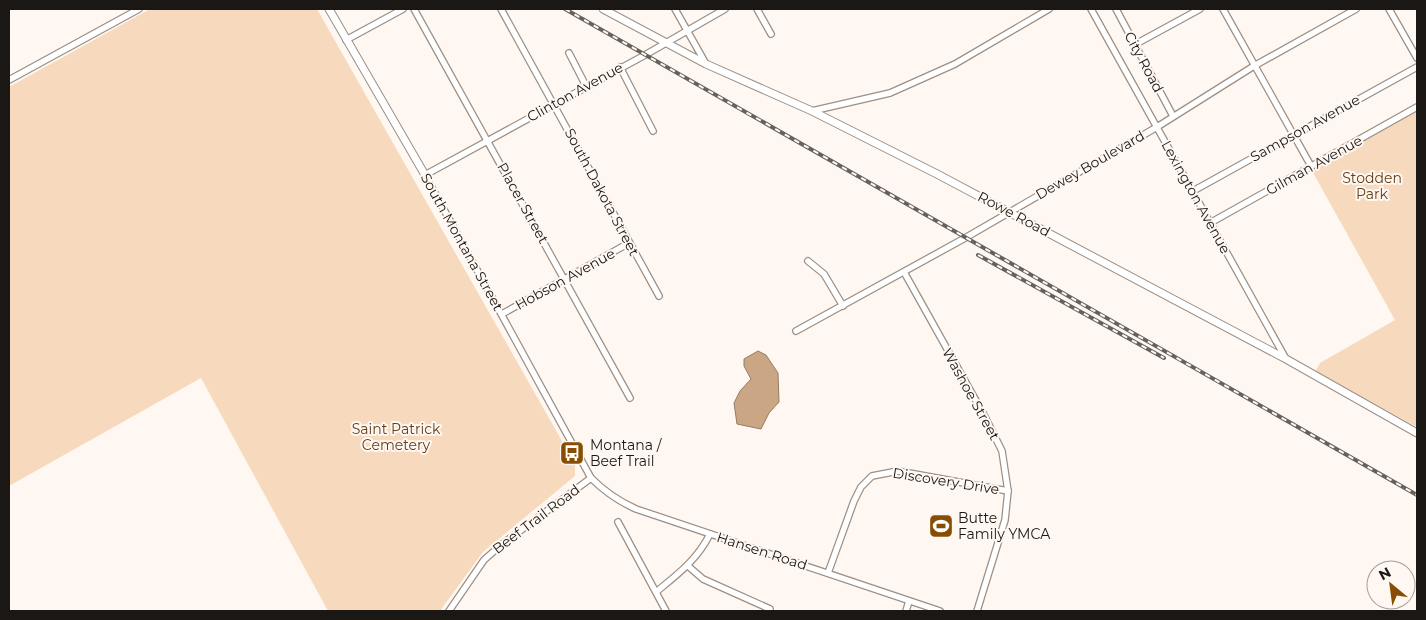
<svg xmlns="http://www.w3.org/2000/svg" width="1426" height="620" font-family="Montserrat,sans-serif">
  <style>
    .green { fill: #f7d9be }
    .water { fill: #caa684; stroke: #967b62 }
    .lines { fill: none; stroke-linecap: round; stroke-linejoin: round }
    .minor-casing { stroke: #9b9087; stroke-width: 8 }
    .major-casing { stroke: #9b9087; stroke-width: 9 }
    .minor { stroke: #fff; stroke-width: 5.5 }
    .major { stroke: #fff; stroke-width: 7 }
    .rail-casing { stroke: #66615d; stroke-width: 4 }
    .rail { stroke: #fff8f2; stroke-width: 2; stroke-dasharray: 5.5; stroke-linecap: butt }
    .labels { text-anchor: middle; stroke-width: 4; stroke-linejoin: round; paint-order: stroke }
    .street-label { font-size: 14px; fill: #1b1714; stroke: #fff8f2 }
    .park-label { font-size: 14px; fill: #623d16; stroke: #fff8f2 }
    .poi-label { font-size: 14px; fill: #1b1714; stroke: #fff8f2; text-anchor: start }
  </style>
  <rect width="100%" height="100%" fill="#fff8f2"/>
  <g class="green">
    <polygon points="150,9 317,9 575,464 575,476 483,552 440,611 328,611 201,378 9,486 9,87"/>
    <polygon points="1417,110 1417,427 1315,372 1320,363 1395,320 1311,169"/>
  </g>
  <polygon class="water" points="758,351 766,355 778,373 779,402 769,413 761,429 737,424 734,403 740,391 751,379 744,366 744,359"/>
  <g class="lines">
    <defs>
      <g id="minor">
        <polyline points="414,9 630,398"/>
        <polyline points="501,9 659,296"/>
        <polyline points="675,9 706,64"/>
        <path d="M725,9L645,55L425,175L591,478C605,492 618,501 636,509L940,611"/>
        <polyline points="757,9 771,34"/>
        <polyline points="1091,9 1286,359"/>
        <polyline points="1116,9 1173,116"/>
        <polyline points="1223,9 1311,166"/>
        <polyline points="1389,9 1417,58"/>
        <polyline points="346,40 403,9"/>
        <polyline points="1134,45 1200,9"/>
        <polyline points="569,53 586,86"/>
        <polyline points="620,67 653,131"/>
        <polyline points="9,80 139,9"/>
        <polyline points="812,111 890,93 955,64 1049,9"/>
        <polyline points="1193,191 1417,67"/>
        <polyline points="1210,223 1417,107"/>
        <polyline points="808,261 824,274 843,306"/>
        <polyline points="904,272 984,415 1002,451 1008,491 1005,520 977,611"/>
        <polyline points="502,314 629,243"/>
        <polyline points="796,331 965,238 1157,127 1254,66 1356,9"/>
        <polyline points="618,522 666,611"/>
        <polyline points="688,566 703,579 770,609 770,611"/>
        <polyline points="828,573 854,501 861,487 872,476 898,471 1008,491"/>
        <path d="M656,592C678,574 697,560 710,534"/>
        <polyline points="449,611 484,560 501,545 591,478"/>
        <polyline points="906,611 909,601"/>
      </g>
      <g id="major">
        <polyline points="329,9 425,175"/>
        <polyline points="603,9 706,64 812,111 937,174 1286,359 1417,433"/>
      </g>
    </defs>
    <use href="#minor" class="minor-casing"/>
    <use href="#major" class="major-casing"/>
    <use href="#minor" class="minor"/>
    <use href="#major" class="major"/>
    <defs>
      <g id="rail">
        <polyline points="565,9 1417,495"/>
        <polyline points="978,255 1164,358"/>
      </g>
    </defs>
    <use href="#rail" class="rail-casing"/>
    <use href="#rail" class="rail"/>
  </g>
  <defs>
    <symbol id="bus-square" viewBox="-11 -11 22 22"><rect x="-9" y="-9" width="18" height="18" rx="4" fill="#874e03" stroke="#fff8f2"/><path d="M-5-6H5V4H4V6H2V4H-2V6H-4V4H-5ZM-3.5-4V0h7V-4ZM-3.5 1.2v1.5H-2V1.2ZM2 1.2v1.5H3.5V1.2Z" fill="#fff"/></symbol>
    <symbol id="stadium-square" viewBox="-11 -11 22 22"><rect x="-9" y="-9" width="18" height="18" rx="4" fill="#874e03" stroke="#fff8f2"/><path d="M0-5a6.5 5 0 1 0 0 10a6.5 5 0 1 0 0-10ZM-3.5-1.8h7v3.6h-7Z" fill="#fff"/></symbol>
  </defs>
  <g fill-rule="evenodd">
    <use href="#bus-square" x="558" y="439" width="28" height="28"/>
    <use href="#stadium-square" x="927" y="512" width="28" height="28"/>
  </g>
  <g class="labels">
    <g class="street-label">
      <text transform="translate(1144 62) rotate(62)" y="5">City Road</text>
      <text transform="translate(575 92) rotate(-29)" y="5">Clinton Avenue</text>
      <text transform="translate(1305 128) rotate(-29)" y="5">Sampson Avenue</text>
      <text transform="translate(1090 165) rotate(-30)" y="5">Dewey Boulevard</text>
      <text transform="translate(1314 165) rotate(-29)" y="5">Gilman Avenue</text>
      <text transform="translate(602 192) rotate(62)" y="5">South Dakota Street</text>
      <text transform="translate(1196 197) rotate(61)" y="5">Lexington Avenue</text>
      <text transform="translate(523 203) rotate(61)" y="5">Placer Street</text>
      <text transform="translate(1014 214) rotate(28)" y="5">Rowe Road</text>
      <text transform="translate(462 242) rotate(61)" y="5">South Montana Street</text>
      <text transform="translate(565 279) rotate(-29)" y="5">Hobson Avenue</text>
      <text transform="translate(971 394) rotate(61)" y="5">Washoe Street</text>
      <text transform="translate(946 481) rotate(9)" y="5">Discovery Drive</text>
      <text transform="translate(536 519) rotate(-37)" y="5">Beef Trail Road</text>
      <text transform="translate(762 551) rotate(18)" y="5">Hansen Road</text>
    </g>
    <g class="park-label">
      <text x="1372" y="183">Stodden<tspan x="1372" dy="16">Park</tspan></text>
      <text x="396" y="434">Saint Patrick<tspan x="396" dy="16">Cemetery</tspan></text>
    </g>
    <g class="poi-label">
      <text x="590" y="450">Montana /<tspan x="590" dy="16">Beef Trail</tspan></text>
      <text x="958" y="523">Butte<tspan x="958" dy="16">Family YMCA</tspan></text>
    </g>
  </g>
  <rect width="1426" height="620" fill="none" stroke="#1b1714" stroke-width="20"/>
  <g transform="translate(1391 585) rotate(331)"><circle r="24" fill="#fff8f2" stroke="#a49e99"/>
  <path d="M0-4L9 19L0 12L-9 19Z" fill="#874e03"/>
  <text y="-8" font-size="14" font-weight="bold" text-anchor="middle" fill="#1b1714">N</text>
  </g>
</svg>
